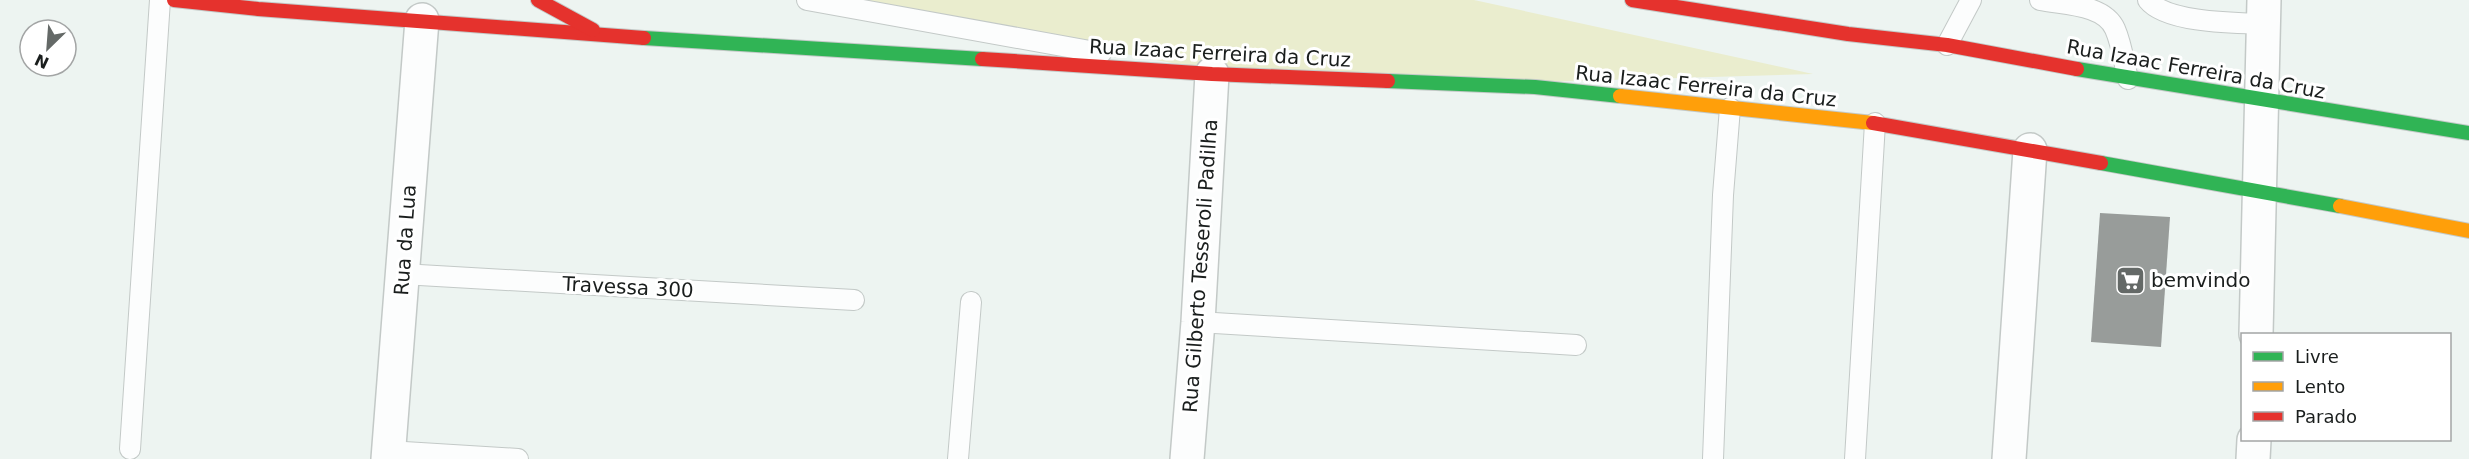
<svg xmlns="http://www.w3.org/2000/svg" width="2469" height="459" font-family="'DejaVu Sans',sans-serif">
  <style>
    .green { fill: #eaedce }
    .building { fill: #989c9a }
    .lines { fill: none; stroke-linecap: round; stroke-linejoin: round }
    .lane-casing { stroke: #c3c9c7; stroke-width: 22 }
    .street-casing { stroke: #c3c9c7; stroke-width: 36 }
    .fast-casing { stroke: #c3c9c7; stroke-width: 16 }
    .slow-casing { stroke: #c3c9c7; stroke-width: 16 }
    .jam-casing { stroke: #c3c9c7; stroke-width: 16 }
    .lane { stroke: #fcfdfd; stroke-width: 20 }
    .street { stroke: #fcfdfd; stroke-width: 33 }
    .fast { stroke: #30b455; stroke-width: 14 }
    .slow { stroke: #ff9f0a; stroke-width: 14 }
    .jam { stroke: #e5322d; stroke-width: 14 }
    .labels { text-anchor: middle; stroke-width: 6; stroke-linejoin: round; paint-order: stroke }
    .street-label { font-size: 20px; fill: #1a1e1d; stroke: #fff }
    .poi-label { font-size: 20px; fill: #1a1e1d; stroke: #fff; text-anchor: start }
  </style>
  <rect width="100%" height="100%" fill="#edf4f1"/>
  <polygon class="green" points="847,0 1474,0 1813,74 1507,83 1208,70"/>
  <polygon class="building" points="2100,213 2170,217 2161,347 2091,342"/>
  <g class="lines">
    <defs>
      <g id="lane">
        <polyline points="807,0 1101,53"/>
        <path d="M2040,0C2064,5 2104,4 2115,29C2122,45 2124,63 2128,79"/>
        <path d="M2148,0C2166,23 2236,23 2264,24"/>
        <polyline points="1947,45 1971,0"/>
        <polyline points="402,274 854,300"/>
        <polyline points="1198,322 1576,345"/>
        <polyline points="130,449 160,0"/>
        <polyline points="388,451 518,459"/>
        <polyline points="958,459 971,302"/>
        <polyline points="1713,459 1723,195 1730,108"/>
        <polyline points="1855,459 1875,123"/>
      </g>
      <g id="street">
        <polyline points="2256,334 2264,0"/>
        <polyline points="388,459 422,20"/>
        <polyline points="1187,459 1198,322 1212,74"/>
        <polyline points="2009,459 2030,150"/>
        <polyline points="2253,459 2254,440"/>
      </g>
      <g id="fast">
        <polyline points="644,38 982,59"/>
        <polyline points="2077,69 2469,133"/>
        <polyline points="1388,81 1535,87 1620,96"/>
        <polyline points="2101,163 2340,206"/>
      </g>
      <g id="slow">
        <polyline points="1620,96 1873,123"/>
        <polyline points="2340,206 2469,231"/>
      </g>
      <g id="jam">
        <polyline points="174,0 258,9 644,38"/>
        <polyline points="538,0 593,30"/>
        <polyline points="1632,0 1848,34 1947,45 2077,69"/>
        <polyline points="982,59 1212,74 1388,81"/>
        <polyline points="1873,123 2101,163"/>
      </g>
    </defs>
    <use href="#lane" class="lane-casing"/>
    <use href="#street" class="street-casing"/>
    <use href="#fast" class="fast-casing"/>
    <use href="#slow" class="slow-casing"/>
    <use href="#jam" class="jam-casing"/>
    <use href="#lane" class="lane"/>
    <use href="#street" class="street"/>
    <use href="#fast" class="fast"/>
    <use href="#slow" class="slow"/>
    <use href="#jam" class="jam"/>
  </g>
  <defs>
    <symbol id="supermarket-square" viewBox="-11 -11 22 22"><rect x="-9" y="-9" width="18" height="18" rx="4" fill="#646967" stroke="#fff"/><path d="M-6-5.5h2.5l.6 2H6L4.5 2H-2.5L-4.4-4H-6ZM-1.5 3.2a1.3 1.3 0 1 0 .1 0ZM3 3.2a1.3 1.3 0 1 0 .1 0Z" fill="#fff"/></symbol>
  </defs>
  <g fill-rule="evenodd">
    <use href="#supermarket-square" x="2114" y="264" width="33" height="33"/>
  </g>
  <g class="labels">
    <g class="street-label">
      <text transform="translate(1220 53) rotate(3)" y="7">Rua Izaac Ferreira da Cruz</text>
      <text transform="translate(2196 69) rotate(10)" y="7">Rua Izaac Ferreira da Cruz</text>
      <text transform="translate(1706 86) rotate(6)" y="7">Rua Izaac Ferreira da Cruz</text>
      <text transform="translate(405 240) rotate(-86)" y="7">Rua da Lua</text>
      <text transform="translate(1200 266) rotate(-86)" y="7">Rua Gilberto Tesseroli Padilha</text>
      <text transform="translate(628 287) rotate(3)" y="7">Travessa 300</text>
    </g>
    <g class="poi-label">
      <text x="2151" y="287">bemvindo</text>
    </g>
  </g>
  <rect x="2241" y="333" width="210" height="108" fill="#ffffff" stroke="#a3a5a5" stroke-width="1.5"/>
  <rect x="2253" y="352" width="30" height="9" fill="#30b455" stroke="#a3a5a5" stroke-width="1.5"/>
  <text x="2295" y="363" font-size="18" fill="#1a1e1d">Livre</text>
  <rect x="2253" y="382" width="30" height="9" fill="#ff9f0a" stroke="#a3a5a5" stroke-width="1.5"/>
  <text x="2295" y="393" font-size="18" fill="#1a1e1d">Lento</text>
  <rect x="2253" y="412" width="30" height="9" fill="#e5322d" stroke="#a3a5a5" stroke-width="1.5"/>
  <text x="2295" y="423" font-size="18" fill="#1a1e1d">Parado</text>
  <g transform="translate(48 48) rotate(205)"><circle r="28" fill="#ffffff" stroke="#a3a5a5" stroke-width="1.5"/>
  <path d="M0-4.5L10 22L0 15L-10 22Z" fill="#646967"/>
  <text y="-9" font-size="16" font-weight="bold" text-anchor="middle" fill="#1a1e1d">N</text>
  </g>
</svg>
